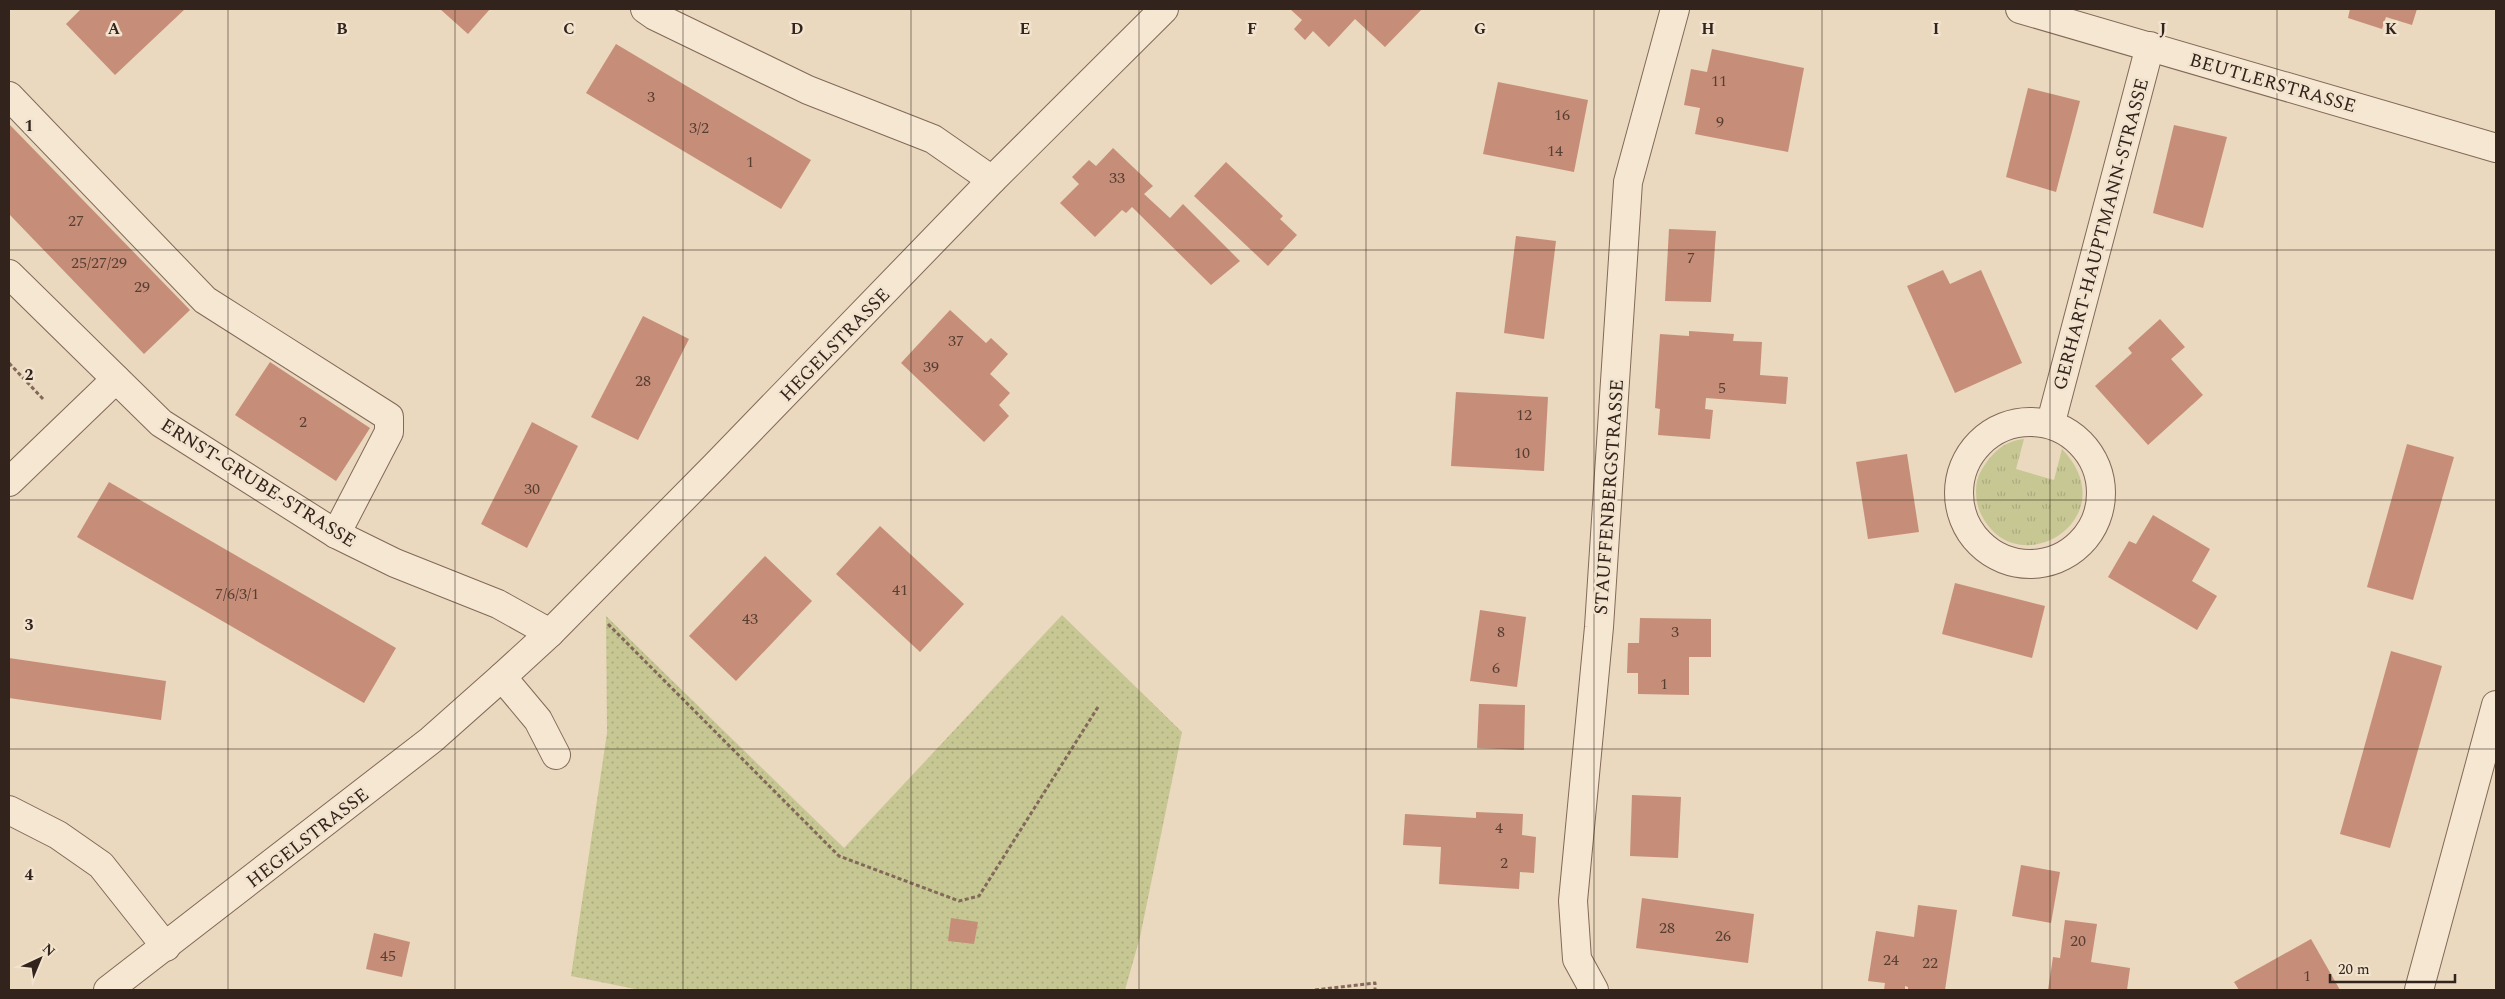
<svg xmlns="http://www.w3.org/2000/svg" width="2505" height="999" font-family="Spectral,serif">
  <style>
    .grass { fill: url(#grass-tufts) }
    .garden { fill: url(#garden-dots) }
    .building { fill: #c68e78 }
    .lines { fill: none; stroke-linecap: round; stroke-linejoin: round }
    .minor-casing { stroke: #826959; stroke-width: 30 }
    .path { stroke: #826959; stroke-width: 3; stroke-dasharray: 4 2.5; stroke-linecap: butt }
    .minor { stroke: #f6e7d2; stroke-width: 28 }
    .grid { fill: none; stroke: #32241c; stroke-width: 1; stroke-opacity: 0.55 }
    .labels { text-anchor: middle; stroke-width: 5; stroke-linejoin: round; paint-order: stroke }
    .number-label { font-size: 16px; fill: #573e33 }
    .street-label { font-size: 19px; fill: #32241c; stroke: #f2e3ce }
    .grid-label { font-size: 16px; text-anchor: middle; font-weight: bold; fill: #32241c; stroke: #f2e3ce; stroke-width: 5; stroke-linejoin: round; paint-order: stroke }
  </style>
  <defs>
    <pattern id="grass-tufts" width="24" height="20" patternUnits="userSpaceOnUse" patternTransform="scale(1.25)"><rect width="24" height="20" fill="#c7c794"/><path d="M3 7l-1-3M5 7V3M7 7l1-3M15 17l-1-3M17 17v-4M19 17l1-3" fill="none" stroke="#abab7f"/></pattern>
    <pattern id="garden-dots" width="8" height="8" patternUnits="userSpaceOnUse" patternTransform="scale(1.25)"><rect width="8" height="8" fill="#c7c794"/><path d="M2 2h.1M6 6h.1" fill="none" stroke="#abab7f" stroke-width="1.8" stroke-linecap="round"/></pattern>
  </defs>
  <rect width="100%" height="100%" fill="#ead8bf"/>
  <path class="grass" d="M2024,439L2016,469L2054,480L2062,449C2129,519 2014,588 1980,512C1975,500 1974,482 1981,471C1991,454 2003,441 2024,439Z"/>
  <polygon class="garden" points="1062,615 1182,732 1140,937 1125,990 640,990 571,976 607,733 606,616 844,848"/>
  <g class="building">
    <polygon points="81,9 185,9 115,75 66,24"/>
    <polygon points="440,9 490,9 468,34"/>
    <polygon points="1290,9 1422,9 1385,47 1355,19 1329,47 1313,31 1305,40 1294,29 1302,20"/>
    <polygon points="2350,9 2417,9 2412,25 2386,17 2382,29 2348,18"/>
    <polygon points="616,44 811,160 781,209 586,93"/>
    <polygon points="1712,49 1804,68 1788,152 1695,134 1700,108 1684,105 1691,69 1707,72"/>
    <polygon points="1498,82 1588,100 1574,172 1483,154"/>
    <polygon points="2028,88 2080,101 2056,192 2006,177"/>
    <polygon points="9,124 190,310 144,354 9,214"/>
    <polygon points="2174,125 2227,137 2203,228 2153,213"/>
    <polygon points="1113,148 1153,186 1144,194 1170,218 1183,204 1240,261 1211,285 1132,207 1126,213 1122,210 1095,237 1060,203 1079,184 1072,177 1089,160 1096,166"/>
    <polygon points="1226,162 1283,216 1280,219 1297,235 1268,266 1194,196"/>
    <polygon points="1669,229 1716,231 1711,302 1665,301"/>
    <polygon points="1516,236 1556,241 1544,339 1504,333"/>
    <polygon points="1943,270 1950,284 1981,270 2022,363 1955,393 1907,286"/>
    <polygon points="950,310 986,343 991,338 1008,354 990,374 1010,393 999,405 1009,416 984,442 901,363"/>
    <polygon points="643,316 689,339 638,440 591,417"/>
    <polygon points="2160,319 2185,347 2171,359 2203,395 2148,445 2095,386 2132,353 2128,348"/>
    <polygon points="1689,331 1734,334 1733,341 1762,342 1760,375 1788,377 1786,404 1706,398 1705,409 1713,410 1710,439 1658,435 1660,409 1655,408 1660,334 1689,336"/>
    <polygon points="270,362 370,428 336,481 235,415"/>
    <polygon points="1456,392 1548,397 1544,471 1451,466"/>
    <polygon points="532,422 578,446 527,548 481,524"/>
    <polygon points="2407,444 2454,457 2413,600 2367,587"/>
    <polygon points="1907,454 1919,532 1868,539 1856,462"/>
    <polygon points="109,482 396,648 364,703 77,537"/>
    <polygon points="2153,515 2210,549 2192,581 2217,596 2197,630 2108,577 2129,541 2136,544"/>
    <polygon points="880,526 964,604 920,652 836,574"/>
    <polygon points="765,556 812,601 736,681 689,636"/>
    <polygon points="1955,583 2045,606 2032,658 1942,634"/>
    <polygon points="1480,610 1526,617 1517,687 1470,681"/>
    <polygon points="1640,618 1711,619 1711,657 1689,657 1689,695 1638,694 1638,673 1627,673 1628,643 1639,643"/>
    <polygon points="2391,651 2442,666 2390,848 2340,834"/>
    <polygon points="9,658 166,681 161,720 9,698"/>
    <polygon points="1479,704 1525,705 1524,750 1477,748"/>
    <polygon points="1632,795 1681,797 1678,858 1630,856"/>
    <polygon points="1476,812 1523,814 1522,835 1536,837 1534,873 1520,872 1519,889 1439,884 1441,847 1403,845 1405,814 1476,818"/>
    <polygon points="2021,865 2060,872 2051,923 2012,916"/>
    <polygon points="1642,898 1754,914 1748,963 1636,948"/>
    <polygon points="1918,905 1957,910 1945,990 1908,990 1908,987 1905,986 1905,990 1884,990 1885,983 1868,981 1876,931 1914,937"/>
    <polygon points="951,918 978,922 974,944 948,941"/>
    <polygon points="2065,920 2097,924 2091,962 2130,968 2127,990 2048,990 2053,957 2060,958"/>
    <polygon points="374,933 410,942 402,977 366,969"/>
    <polygon points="2311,939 2340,990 2239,990 2234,982"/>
  </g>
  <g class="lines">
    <defs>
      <g id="minor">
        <polyline points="645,9 655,16 808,90 933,139 992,180"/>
        <polyline points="2020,9 2496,148"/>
        <polyline points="9,96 205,300 389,417 389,432 336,534"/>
        <polyline points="9,274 161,423 336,534 395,563 498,604 550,633"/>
        <circle cx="2030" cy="493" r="71"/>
        <polyline points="2051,422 2150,46"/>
        <polyline points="9,482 116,379"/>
        <polyline points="502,677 538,720 556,755"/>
        <polyline points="9,810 58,835 101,865 166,947"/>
        <polyline points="108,990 431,740 502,677 550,633 715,466 992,180 1164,9"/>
        <polyline points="1594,990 1577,959 1573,901 1599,627 1628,182 1675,9"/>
        <polyline points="2419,990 2496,705"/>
      </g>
    </defs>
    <use href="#minor" class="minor-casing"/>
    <g class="path">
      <polyline points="9,363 43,399"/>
      <polyline points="608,624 839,856 959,901 979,896 1098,707"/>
      <polyline points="1315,990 1375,983 1375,990"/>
    </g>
    <use href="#minor" class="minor"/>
  </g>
  <path class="grid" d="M228,9V990M455,9V990M683,9V990M911,9V990M1139,9V990M1366,9V990M1594,9V990M1822,9V990M2050,9V990M2277,9V990M9,250H2496M9,500H2496M9,749H2496"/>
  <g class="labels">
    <g class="number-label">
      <text x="1719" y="86">11</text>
      <text x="651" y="102">3</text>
      <text x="1562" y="120">16</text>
      <text x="1720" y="127">9</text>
      <text x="699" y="133">3/2</text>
      <text x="1555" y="156">14</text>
      <text x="750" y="167">1</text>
      <text x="1117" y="183">33</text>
      <text x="76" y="226">27</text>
      <text x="1691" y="263">7</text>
      <text x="99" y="268">25/27/29</text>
      <text x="142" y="292">29</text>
      <text x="956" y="346">37</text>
      <text x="931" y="372">39</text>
      <text x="643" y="386">28</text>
      <text x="1722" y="393">5</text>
      <text x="1524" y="420">12</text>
      <text x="303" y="427">2</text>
      <text x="1522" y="458">10</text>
      <text x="532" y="494">30</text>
      <text x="900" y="595">41</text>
      <text x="237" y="599">7/6/3/1</text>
      <text x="750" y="624">43</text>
      <text x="1501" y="637">8</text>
      <text x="1675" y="637">3</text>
      <text x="1496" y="673">6</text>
      <text x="1664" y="689">1</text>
      <text x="1499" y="833">4</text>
      <text x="1504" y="868">2</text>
      <text x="1667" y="933">28</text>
      <text x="1723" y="941">26</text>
      <text x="2078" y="946">20</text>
      <text x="388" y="961">45</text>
      <text x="1891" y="965">24</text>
      <text x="1930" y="968">22</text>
      <text x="2307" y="981">1</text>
    </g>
    <g class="street-label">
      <text transform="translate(2273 82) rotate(16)" y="7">BEUTLERSTRASSE</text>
      <text transform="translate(2100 234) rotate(-75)" y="7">GERHART-HAUPTMANN-STRASSE</text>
      <text transform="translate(834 344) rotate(-46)" y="7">HEGELSTRASSE</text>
      <text transform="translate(259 482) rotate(32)" y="7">ERNST-GRUBE-STRASSE</text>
      <text transform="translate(1608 497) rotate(-86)" y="7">STAUFFENBERGSTRASSE</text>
      <text transform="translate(307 837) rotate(-38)" y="7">HEGELSTRASSE</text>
    </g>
  </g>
  <g class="grid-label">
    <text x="114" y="34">A</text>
    <text x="342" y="34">B</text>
    <text x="569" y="34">C</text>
    <text x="797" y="34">D</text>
    <text x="1025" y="34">E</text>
    <text x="1252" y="34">F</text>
    <text x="1480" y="34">G</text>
    <text x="1708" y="34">H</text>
    <text x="1936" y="34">I</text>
    <text x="2163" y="34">J</text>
    <text x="2391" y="34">K</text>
    <text x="29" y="131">1</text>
    <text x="29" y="380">2</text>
    <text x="29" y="630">3</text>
    <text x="29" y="880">4</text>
  </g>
  <rect width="2505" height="999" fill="none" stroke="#32241c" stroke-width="20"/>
  <g transform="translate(40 959) rotate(44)" stroke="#f2e3ce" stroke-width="4" paint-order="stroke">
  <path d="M0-4L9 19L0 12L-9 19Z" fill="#32241c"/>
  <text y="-8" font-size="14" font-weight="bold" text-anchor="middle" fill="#32241c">N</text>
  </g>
  <path d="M2330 974v8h125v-8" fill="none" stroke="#32241c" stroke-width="2.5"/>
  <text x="2338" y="974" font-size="15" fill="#32241c" stroke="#f2e3ce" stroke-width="4" paint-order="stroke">20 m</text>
</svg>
